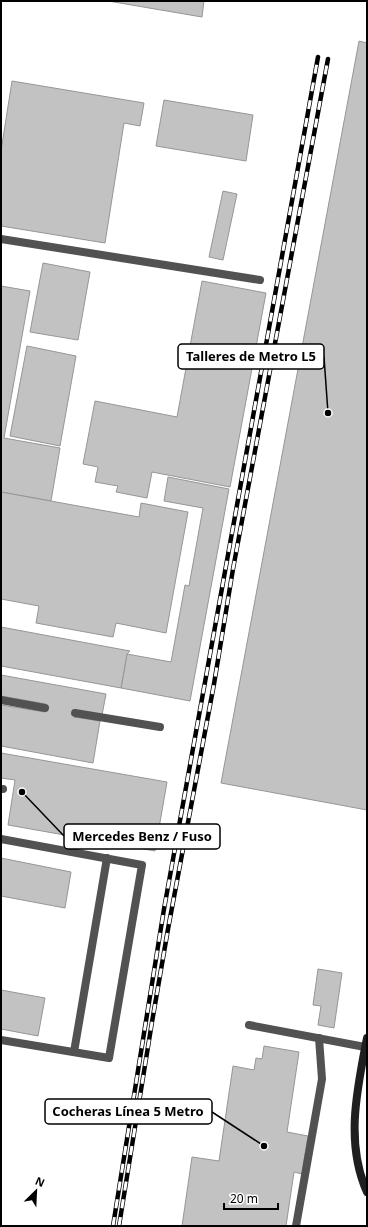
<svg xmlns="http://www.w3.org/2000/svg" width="368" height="1227" font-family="'Noto Sans',sans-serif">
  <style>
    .building { fill: #c2c2c2; stroke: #969696 }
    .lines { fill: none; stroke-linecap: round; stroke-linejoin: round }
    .service { stroke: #525252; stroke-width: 8 }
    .secondary { stroke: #1f1f1f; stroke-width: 8 }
    .rail-casing { stroke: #000; stroke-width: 4.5 }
    .rail { stroke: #fff; stroke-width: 3; stroke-dasharray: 9; stroke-linecap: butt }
    .leader { fill: none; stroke: #000; stroke-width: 1.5 }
    .callout-dot { fill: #000; stroke: #fff; stroke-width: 1.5 }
    .callout { fill: #fff; stroke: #000; stroke-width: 1.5 }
    .callout-label { font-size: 13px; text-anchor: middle; font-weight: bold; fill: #000 }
  </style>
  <rect width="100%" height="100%" fill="#fff"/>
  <g class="building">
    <polygon points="108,1 204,1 202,17"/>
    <polygon points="359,41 367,43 367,810 221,783"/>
    <polygon points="12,81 144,103 140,126 124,123 105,243 1,226 1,151"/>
    <polygon points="164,100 253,115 246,161 156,146"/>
    <polygon points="223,191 237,194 223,260 209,257"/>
    <polygon points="43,263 90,272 78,340 30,332"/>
    <polygon points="202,281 266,293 230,487 152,472 147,498 116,492 118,486 95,482 98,467 83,464 95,401 177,417"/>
    <polygon points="1,286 30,291 4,438 60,448 51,501 1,492"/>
    <polygon points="27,346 76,356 60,446 10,436"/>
    <polygon points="168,477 229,489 190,701 121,688 127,654 171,662 185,585 189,586 203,508 164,501"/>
    <polygon points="1,492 139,517 141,503 188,512 166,633 116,623 113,637 36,623 39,606 1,599"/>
    <polygon points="1,627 130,651 127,654 121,688 1,666"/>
    <polygon points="1,675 106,694 102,715 74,717 100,721 93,763 1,746 1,705 45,712 46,704 1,696"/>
    <polygon points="1,753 167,782 155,851 8,825 15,780 1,778"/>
    <polygon points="1,858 71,872 65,908 1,896"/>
    <polygon points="318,969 342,973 334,1028 318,1025 321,1006 313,1005"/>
    <polygon points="1,990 45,998 38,1036 1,1029"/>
    <polygon points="264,1046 299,1052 287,1132 308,1136 302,1174 294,1172 286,1226 182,1226 192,1157 219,1161 233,1066 254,1070 256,1058 262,1059"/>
  </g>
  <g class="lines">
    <g class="service">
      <polyline points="1,239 260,280"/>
      <polyline points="1,700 45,708"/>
      <polyline points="75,713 160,727"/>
      <polyline points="1,789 3,789"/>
      <polyline points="1,839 142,865 109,1058 1,1040"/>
      <polyline points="249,1025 365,1047"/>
      <polyline points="74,1052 107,858"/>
      <polyline points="296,1226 322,1079 319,1038"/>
    </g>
    <path class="secondary" d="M367,1038C357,1089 345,1143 367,1192"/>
    <defs>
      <g id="rail">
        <polyline points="113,1226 164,909 318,57"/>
        <polyline points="119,1226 152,1022 168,929 214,684 233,569 328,59"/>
      </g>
    </defs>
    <use href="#rail" class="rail-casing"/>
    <use href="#rail" class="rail"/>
  </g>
  <path class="leader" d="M328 413L324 357M22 792L64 836M264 1146L212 1112"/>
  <g class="callout-dot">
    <circle cx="328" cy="413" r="4"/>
    <circle cx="22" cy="792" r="4"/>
    <circle cx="264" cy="1146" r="4"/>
  </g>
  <g class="callout">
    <rect x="178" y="344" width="146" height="25" rx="4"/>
    <rect x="64" y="824" width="156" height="25" rx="4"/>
    <rect x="45" y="1099" width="167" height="25" rx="4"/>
  </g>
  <g class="callout-label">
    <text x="251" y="361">Talleres de Metro L5</text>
    <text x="142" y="841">Mercedes Benz / Fuso</text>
    <text x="128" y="1116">Cocheras Línea 5 Metro</text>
  </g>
  <rect width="368" height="1227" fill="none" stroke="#000000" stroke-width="4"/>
  <g transform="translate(36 1191) rotate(24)" stroke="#ffffff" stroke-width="3" paint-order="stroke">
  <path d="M0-3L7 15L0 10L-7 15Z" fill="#000000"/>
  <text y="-6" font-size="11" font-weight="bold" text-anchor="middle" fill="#000000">N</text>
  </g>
  <path d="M224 1203v6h54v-6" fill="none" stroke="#000000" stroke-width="2"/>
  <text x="230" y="1203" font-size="12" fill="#000000" stroke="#ffffff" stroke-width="3" paint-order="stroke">20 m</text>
</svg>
